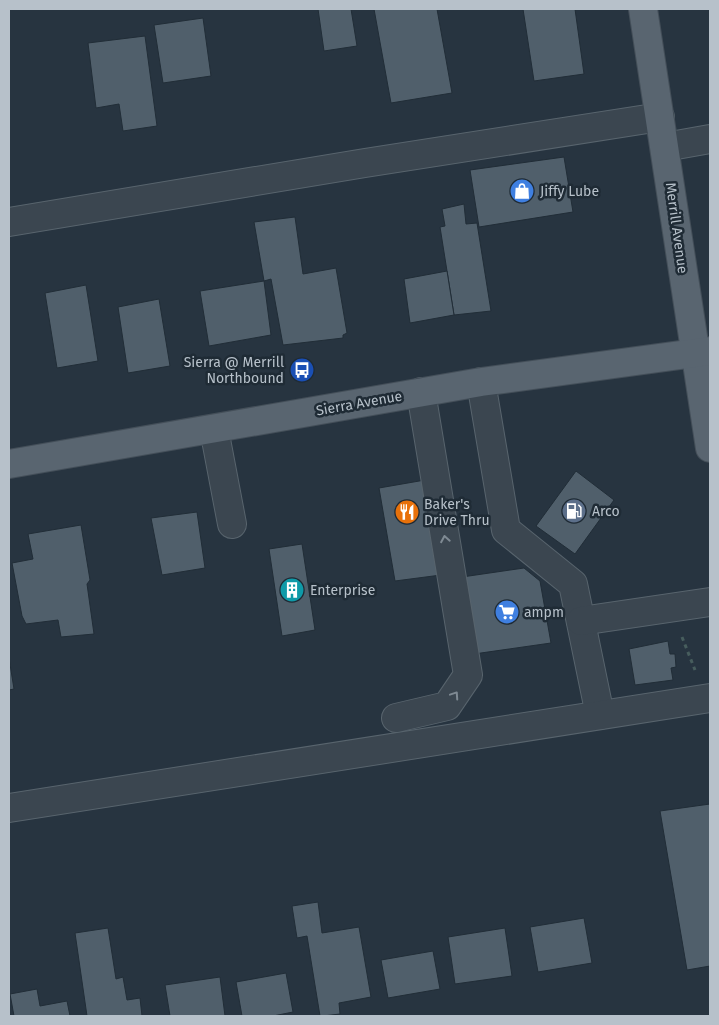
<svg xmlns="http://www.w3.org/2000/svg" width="719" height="1025" font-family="'Fira Sans',sans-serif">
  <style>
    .building { fill: #505f6b; stroke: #212d37 }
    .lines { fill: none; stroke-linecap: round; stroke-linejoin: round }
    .minor-casing { stroke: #58646d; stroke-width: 30 }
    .major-casing { stroke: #444f59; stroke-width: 30 }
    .path { stroke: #475d5d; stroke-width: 3; stroke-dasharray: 4 4; stroke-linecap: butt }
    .minor { stroke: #3b4650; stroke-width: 28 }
    .major { stroke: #596570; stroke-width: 28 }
    .oneway { stroke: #7f8a93 }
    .labels { text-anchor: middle; stroke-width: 5; stroke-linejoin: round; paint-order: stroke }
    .poi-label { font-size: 14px; fill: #b7c1ca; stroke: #1f2b35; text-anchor: start }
    .street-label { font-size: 14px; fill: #b7c1ca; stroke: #1f2b35 }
  </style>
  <rect width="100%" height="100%" fill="#273440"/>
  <g class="building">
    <polygon points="318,9 351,9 357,46 324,51"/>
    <polygon points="374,9 437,9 452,93 391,103"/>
    <polygon points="523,9 575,9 584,74 534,81"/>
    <polygon points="203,18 211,76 163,83 154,25"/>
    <polygon points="145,36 157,126 123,131 119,104 96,108 88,43"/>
    <polygon points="564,157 573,212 479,227 470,170"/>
    <polygon points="464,204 466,224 477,223 491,311 454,315 440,227 445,226 442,209"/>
    <polygon points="295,217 303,274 336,268 347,333 343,335 343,338 283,345 271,279 264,281 254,222"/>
    <polygon points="447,271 454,315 410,323 404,279"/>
    <polygon points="264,281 271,335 209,346 200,291"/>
    <polygon points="86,285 98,361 57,368 45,293"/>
    <polygon points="159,299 170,366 128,373 118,307"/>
    <polygon points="576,471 614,500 575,554 536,526"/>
    <polygon points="425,480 441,575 395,581 379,488"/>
    <polygon points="197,512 205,568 162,575 151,518"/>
    <polygon points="81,525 90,580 87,584 94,634 61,637 58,620 26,624 22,616 12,563 33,559 28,534"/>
    <polygon points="302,544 315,630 282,636 269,549"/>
    <polygon points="524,568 540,581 551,643 474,654 462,577"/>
    <polygon points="668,641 670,654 675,654 676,667 671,668 673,680 635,685 629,649"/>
    <polygon points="9,658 14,689 9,690"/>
    <polygon points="710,804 710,966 687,970 660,811"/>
    <polygon points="318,902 322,933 359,927 371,997 339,1003 340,1014 323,1016 320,1016 307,936 297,938 292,906"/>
    <polygon points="584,918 592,963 538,972 530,927"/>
    <polygon points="108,928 116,979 123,977 127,1000 140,998 142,1016 87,1016 75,933"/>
    <polygon points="505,928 512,976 455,984 448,937"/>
    <polygon points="433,951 440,989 388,998 381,960"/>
    <polygon points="286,973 293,1012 273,1016 242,1016 236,982"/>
    <polygon points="220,977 225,1016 170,1016 165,985"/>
    <polygon points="37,989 40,1006 67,1001 70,1016 14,1016 10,994"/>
  </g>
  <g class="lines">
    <defs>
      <g id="minor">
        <polyline points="665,147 710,139"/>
        <polyline points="9,222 365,163 660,117"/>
        <polyline points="481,382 506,530 573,584 600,715"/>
        <polyline points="214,429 232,524"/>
        <polyline points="581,621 710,602"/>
        <polyline points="396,718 447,706 468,675 421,392"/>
        <polyline points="9,808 710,698"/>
      </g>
      <g id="major">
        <polyline points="643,9 710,448"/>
        <polyline points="9,464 481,382 710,351"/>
      </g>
    </defs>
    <use href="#minor" class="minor-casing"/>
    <use href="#major" class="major-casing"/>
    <polyline class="path" points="682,637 695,670"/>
    <use href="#minor" class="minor"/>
    <use href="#major" class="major"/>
  </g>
  <defs><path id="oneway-chevron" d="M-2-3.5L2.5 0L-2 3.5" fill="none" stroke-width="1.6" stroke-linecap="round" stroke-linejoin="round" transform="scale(1.25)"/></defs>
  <g class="oneway">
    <use href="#oneway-chevron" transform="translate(445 539) rotate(-100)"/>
    <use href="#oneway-chevron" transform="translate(455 695) rotate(-56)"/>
  </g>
  <defs>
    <symbol id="shop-disc" viewBox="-11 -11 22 22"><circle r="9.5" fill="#3f7fe0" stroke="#1f2b35"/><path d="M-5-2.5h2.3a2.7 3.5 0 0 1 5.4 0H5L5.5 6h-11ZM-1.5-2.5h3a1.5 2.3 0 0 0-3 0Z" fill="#fff"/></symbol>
    <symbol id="bus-disc" viewBox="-11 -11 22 22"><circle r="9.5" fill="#1a4fb4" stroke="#1f2b35"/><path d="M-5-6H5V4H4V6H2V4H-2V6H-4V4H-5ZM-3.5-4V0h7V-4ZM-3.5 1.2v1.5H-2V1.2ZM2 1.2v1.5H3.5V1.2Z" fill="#fff"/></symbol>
    <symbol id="fuel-disc" viewBox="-11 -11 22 22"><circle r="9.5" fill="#5c6f8a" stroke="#1f2b35"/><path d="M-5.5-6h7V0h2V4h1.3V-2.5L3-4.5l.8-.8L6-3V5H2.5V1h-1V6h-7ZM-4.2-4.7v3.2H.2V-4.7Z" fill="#fff"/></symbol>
    <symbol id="restaurant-disc" viewBox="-11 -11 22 22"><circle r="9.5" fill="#e8710a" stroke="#1f2b35"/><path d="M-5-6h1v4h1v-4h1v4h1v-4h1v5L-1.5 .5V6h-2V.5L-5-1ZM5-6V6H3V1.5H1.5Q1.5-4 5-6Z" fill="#fff"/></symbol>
    <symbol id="building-disc" viewBox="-11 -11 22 22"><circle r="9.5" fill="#0f9aa8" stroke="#1f2b35"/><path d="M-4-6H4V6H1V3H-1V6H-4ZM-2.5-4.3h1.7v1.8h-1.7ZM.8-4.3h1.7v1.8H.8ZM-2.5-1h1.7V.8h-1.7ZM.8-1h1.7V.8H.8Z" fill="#fff"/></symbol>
    <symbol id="supermarket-disc" viewBox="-11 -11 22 22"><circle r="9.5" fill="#3f7fe0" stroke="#1f2b35"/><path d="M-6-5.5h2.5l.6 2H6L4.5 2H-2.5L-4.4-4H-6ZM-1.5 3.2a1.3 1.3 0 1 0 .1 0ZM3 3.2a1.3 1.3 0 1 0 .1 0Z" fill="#fff"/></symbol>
  </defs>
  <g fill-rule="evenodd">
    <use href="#shop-disc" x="508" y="177" width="28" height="28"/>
    <use href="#bus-disc" x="288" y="356" width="28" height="28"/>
    <use href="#fuel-disc" x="560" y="497" width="28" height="28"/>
    <use href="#restaurant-disc" x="393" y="498" width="28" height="28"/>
    <use href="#building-disc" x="278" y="576" width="28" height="28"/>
    <use href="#supermarket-disc" x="493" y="598" width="28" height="28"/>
  </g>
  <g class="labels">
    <g class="poi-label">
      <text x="540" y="196">Jiffy Lube</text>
      <text x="284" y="367" text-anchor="end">Sierra @ Merrill<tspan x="284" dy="16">Northbound</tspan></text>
      <text x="424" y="509">Baker's<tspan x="424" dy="16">Drive Thru</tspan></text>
      <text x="592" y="516">Arco</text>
      <text x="310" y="595">Enterprise</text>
      <text x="524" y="617">ampm</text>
    </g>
    <g class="street-label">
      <text transform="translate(677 228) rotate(82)" y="5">Merrill Avenue</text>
      <text transform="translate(359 403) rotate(-10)" y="5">Sierra Avenue</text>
    </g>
  </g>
  <rect width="719" height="1025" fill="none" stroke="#b7c1ca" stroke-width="20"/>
</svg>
